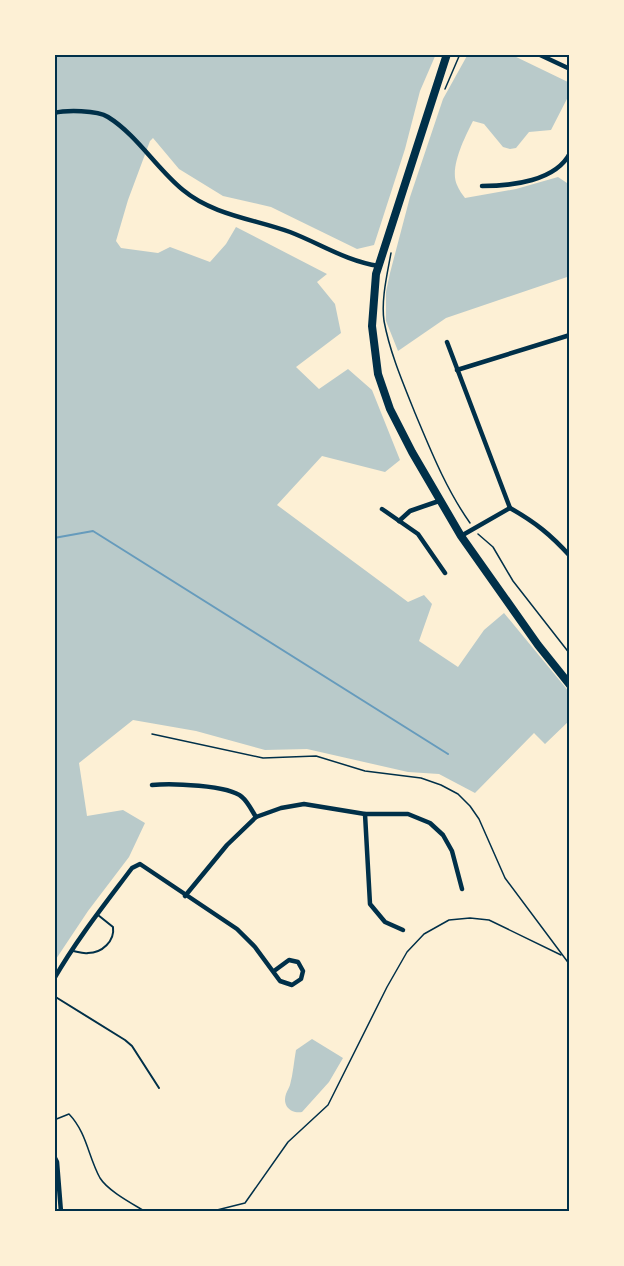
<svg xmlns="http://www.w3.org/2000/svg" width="624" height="1266" font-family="Barlow,sans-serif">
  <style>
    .green { fill: #b9caca }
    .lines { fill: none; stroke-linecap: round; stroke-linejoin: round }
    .stream { stroke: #669bbc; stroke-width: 2 }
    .path { stroke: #003049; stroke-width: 1.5 }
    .service { stroke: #003049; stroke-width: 2 }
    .minor { stroke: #003049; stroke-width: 4.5 }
    .primary { stroke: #003049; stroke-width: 8 }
    .neatline { fill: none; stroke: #003049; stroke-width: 2 }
  </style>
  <rect width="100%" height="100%" fill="#fdf0d5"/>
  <g class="green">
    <polygon points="54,54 436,54 420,91 405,149 374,245 357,249 271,207 223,196 179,169 153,138 150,141 128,200 116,241 121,248 158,253 170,247 210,262 226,244 236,227 327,274 317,282 335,304 341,333 296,367 319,389 348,369 372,390 400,460 385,472 322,456 277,505 408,602 424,595 432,604 419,641 458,667 484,630 504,613 570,693 570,720 545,744 534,733 475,793 439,774 408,772 307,749 265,750 196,731 133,720 79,763 87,816 123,810 145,823 129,857 88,911 54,962"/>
    <path d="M468,54H510L570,83V93L551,130L529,132L516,148L510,149L503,147L484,124L473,121C465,137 449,168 457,185C459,190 462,194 465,198L516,189L558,177L570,185V276L446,318L398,351L386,321V292L390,273L410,197L443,99Z"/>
    <path d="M312,1039L343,1058L329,1082L302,1112C291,1114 282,1106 286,1094C287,1091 289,1088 290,1085C293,1074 294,1061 296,1050Z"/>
  </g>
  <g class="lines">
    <polyline class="stream" points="54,538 93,531 448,754"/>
    <g class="path">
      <polyline points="445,89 460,54"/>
      <path d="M391,253C387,275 381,300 384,321C390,353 403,383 415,413C431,451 446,489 470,523"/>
      <polyline points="478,534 493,547 513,581 570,654"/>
      <polyline points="152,734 263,758 316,756 365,771 421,778 441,785 458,794 470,806 479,819 505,878 570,965"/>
      <path d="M54,1120L69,1114C87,1133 88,1156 100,1178C108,1191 133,1204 146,1212"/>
      <polyline points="209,1212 245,1203 288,1142 328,1105 387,987 407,952 424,934 449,920 470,918 489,920 561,955"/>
    </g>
    <g class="service">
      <path d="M73,951C78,952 84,954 88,953C102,953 115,941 113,927L98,915"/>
      <polyline points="54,996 125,1040 132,1046 159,1088"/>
    </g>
    <g class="minor">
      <polyline points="538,54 570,69"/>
      <path d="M54,113C66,110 97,110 108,117C137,135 157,169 183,190C213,215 254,219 290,232C321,244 346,261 379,266"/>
      <path d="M482,186C512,186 556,181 570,153"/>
      <polyline points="447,342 510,508"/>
      <polyline points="457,370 570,335"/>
      <polyline points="382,509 418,534 445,573"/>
      <polyline points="399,521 410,511 439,501"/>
      <path d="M461,536L510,508C535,522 551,535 570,556"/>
      <path d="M152,785C170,783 229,785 242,797C248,802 252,811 256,817"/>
      <polyline points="365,814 370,904 385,922 403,930"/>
      <polyline points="185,896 227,845 256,817 281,808 304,804 365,814 408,814 430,823 443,835 452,851 462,889"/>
      <path d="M54,979C77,939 105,904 132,868L140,864L237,929L255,947L280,981L292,985L301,979L303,971L298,962L289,960L274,971"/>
      <polyline points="54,1156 57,1162 61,1212"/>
    </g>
    <polyline class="primary" points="447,54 376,274 372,326 378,374 390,409 412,452 461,536 538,645 570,685"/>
  </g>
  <rect width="624" height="1266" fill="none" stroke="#fdf0d5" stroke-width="111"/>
  <rect x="56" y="56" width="512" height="1154" class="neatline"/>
</svg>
